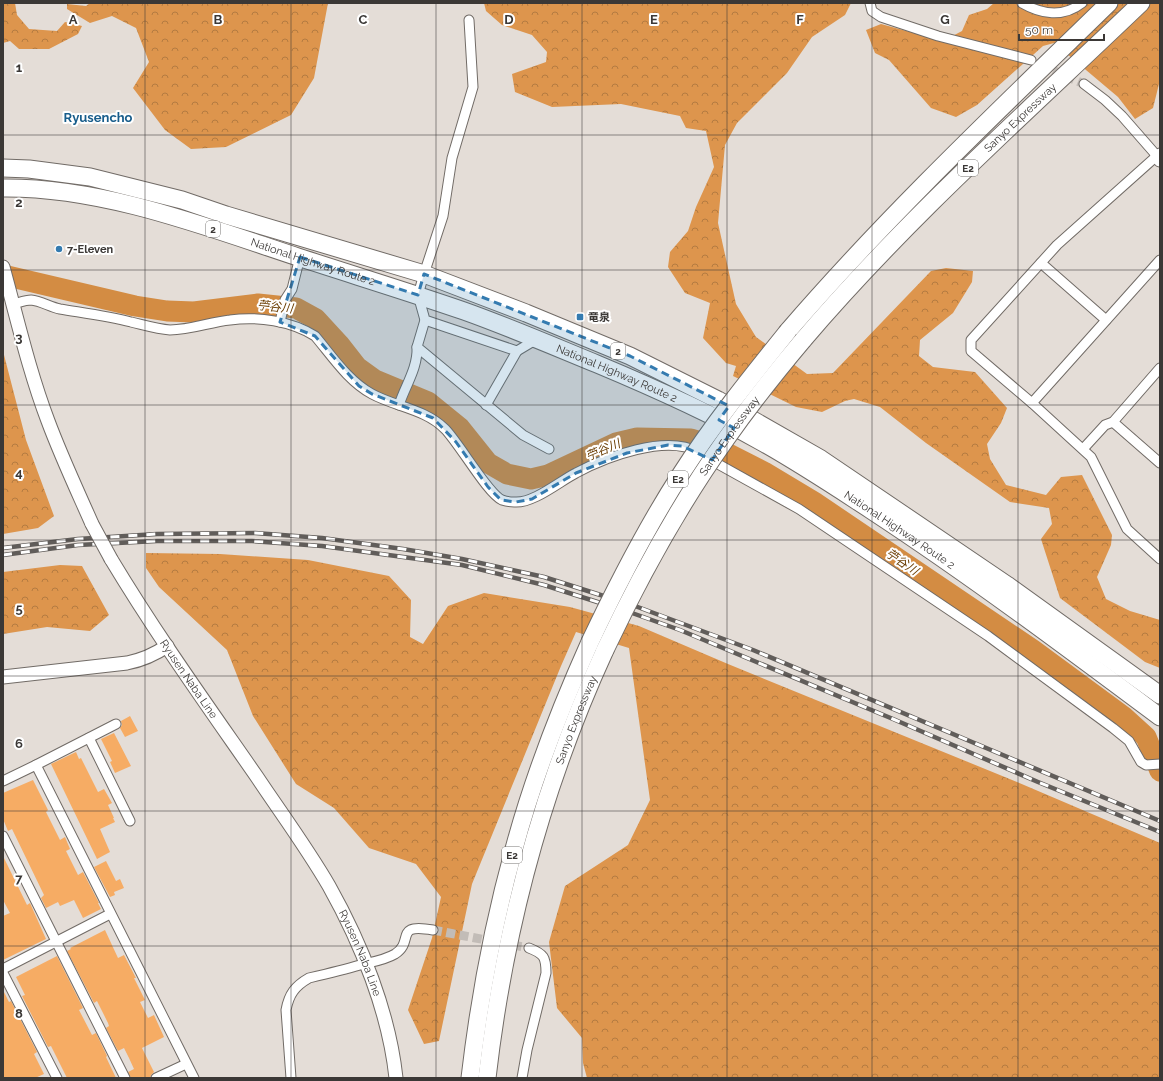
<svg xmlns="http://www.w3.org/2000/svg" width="1163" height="1081" font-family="Raleway,'Noto Sans JP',sans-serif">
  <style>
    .forest { fill: url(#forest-crowns) }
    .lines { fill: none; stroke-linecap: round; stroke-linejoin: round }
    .river { stroke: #d38c43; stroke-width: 21 }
    .building { fill: #f6ac64 }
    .street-tunnel { stroke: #c2bcb7; stroke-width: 9; stroke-dasharray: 9 4.5; stroke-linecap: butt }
    .street-casing { stroke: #716b66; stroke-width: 11 }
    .secondary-casing { stroke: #716b66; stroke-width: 15 }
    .highway-casing { stroke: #716b66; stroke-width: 19 }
    .street { stroke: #fff; stroke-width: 9 }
    .secondary { stroke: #fff; stroke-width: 13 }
    .highway { stroke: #fff; stroke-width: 17 }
    .rail-casing { stroke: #615d5a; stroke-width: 4.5 }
    .rail { stroke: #fff; stroke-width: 3; stroke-dasharray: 9; stroke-linecap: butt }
    .secondary-bridge-casing { stroke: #716b66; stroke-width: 15; stroke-linecap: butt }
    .highway-bridge-casing { stroke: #716b66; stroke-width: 19; stroke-linecap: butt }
    .secondary-bridge { stroke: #fff; stroke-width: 13 }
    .highway-bridge { stroke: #fff; stroke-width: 17 }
    .marked { fill: #347bb0; fill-opacity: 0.2; stroke: #347bb0; stroke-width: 3; stroke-dasharray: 8 5; stroke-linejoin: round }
    .grid { fill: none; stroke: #3b3836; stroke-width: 1; stroke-opacity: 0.55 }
    .poi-dot { fill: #347bb0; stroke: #fff; stroke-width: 1.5 }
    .labels { text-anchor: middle; stroke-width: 4; stroke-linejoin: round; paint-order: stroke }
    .shield { fill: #fff; stroke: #767472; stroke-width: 1 }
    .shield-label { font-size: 10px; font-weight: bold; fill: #3b3836 }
    .street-label { font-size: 11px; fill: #3b3836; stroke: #fff }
    .poi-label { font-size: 11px; font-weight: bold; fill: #3b3836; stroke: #fff; text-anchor: start }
    .water-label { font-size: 12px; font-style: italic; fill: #6a3c00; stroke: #fff }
    .quarter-label { font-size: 13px; font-weight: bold; fill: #185d8b; stroke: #fff }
    .grid-label { font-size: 13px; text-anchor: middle; font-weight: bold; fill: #3b3836; stroke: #fff; stroke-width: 4; stroke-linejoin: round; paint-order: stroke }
  </style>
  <defs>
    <pattern id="forest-crowns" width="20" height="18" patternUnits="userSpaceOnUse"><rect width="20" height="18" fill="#dd954d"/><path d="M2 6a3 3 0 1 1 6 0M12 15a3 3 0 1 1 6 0" fill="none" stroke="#b47b41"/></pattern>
  </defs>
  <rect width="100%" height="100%" fill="#e4ddd7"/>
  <g class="forest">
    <polygon points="3,3 15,3 17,15 29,29 57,31 65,22 82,26 78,34 49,49 19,49 10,41 3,43"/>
    <polygon points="90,3 328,3 314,78 291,115 226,147 191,149 165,130 133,88 149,62 136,28 112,16 90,23 67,9 67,4 86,6"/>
    <polygon points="484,3 851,3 845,15 812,37 787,73 737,123 725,145 718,223 736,304 756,337 807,374 833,373 931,271 946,268 973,271 972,282 953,313 920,340 919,356 933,367 975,372 1007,408 1001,423 987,444 990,459 1006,485 1046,495 1061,477 1082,475 1112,535 1111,545 1097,577 1106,599 1130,611 1160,620 1160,668 1145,662 1060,598 1041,539 1052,524 1049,508 1010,502 926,443 880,407 854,399 845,401 822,412 796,407 733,376 736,366 726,363 703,338 710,303 685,293 668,267 670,252 688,231 696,207 714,167 706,131 686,128 680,116 621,104 552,107 515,92 512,74 546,62 547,52 532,35 502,25 486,11"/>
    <polygon points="994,3 1160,3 1160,80 1153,108 1135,119 1118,97 1054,43 1043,46 977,105 956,117 931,108 889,60 875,53 866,30 881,24 943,41 962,31 969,15 987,9"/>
    <polygon points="3,351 26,440 54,516 38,528 3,534"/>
    <polygon points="146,553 220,554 308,560 389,576 411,600 410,637 423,644 448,606 484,593 570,607 639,626 728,664 1017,782 1160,843 1160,1078 587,1078 583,1063 582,1038 557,1008 549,942 565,886 628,845 650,800 629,648 576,632 561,666 472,884 439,1041 424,1044 408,1010 432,938 441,897 416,864 369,848 334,808 296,784 253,716 227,650 159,587 146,568"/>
    <polygon points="60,565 82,566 109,615 90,631 47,627 3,634 3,572"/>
  </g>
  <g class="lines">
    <polyline class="river" points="3,275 135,306 167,311 194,312 258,304 296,308 316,319 339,344 357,367 375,380 428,402 460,428 488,463 507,474 531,479 548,475 616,443 637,438 691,439 711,445 764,472 814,502 1033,650 1124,717 1146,737 1160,771"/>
  </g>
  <g class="building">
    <polygon points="130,716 138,731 125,737 120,728 122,725 121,721"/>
    <polygon points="114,733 131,766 115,773 110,762 112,761 101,739"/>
    <polygon points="76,752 79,759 81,758 98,792 104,789 112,803 108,805 114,818 113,818 115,822 100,829 110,852 97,859 51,764"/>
    <polygon points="33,780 48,810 46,812 60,840 65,837 70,849 66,851 78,875 83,872 99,903 98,903 101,909 83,918 74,900 60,906 58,902 46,908 41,898 44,895 12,829 8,831 3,819 3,793"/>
    <polygon points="3,856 27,905 30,903 46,939 3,960 3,916 10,913 3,900"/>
    <polygon points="106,861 116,881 120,879 124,888 114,892 115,895 110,897 94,867"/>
    <polygon points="105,930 118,958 124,955 136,978 134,978 145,1000 140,1002 148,1018 154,1015 164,1037 142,1048 154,1072 151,1075 150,1078 131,1078 128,1072 134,1069 129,1058 124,1048 118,1051 106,1028 109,1026 108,1023 97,1001 94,1003 67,951 71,949 70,948"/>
    <polygon points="57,956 83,1008 79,1010 92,1035 96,1033 107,1056 106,1057 116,1078 67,1078 51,1046 48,1047 22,996 25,995 16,977"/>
    <polygon points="3,990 9,1002 11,1001 37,1052 34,1054 44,1074 35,1078 3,1078"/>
  </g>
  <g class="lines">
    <g class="street-tunnel">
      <polyline points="1041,65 1084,84"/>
      <polyline points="433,930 529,948"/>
    </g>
    <defs>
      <g id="street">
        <polyline points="870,3 872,11 881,17 938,36 1031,60"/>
        <path d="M1022,3C1041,14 1063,18 1082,3"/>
        <polyline points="469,20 473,87 452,158 443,216 424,274 418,295 425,320 517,351 537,339"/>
        <polyline points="1084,84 1105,100 1122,116 1157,156"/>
        <polyline points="1160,153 1057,245 971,340 971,351 1032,403 1091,457 1127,529 1160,559"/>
        <polyline points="1041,263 1106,320"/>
        <path d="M13,304C18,303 25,300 31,300C41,301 50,307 60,309C84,313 108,316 131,322C144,325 157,329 170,330C191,330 210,322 230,320C258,316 291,321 315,336C332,356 348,381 372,394C396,407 425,409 445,429C459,443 488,494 502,500C505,501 510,502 514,502C533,504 560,481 576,473C606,457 666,434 698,452"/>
        <polyline points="425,320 417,347 523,435 549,449"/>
        <polyline points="280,322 285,300 292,289 300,257"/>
        <polyline points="1032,403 1160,260"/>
        <path d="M399,405C405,386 418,368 417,347"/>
        <polyline points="486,405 517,351"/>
        <polyline points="1113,422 1160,463"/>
        <polyline points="1083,449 1105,425 1113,422 1160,368"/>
        <polyline points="709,459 799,509 988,636 1113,728 1129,741 1141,762 1146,765 1160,764"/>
        <polyline points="89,738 130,821"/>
        <polyline points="36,765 116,724"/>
        <polyline points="3,781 36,765 194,1078"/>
        <polyline points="3,836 125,1078"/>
        <polyline points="3,969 110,914"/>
        <polyline points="3,973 57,1078"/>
        <polyline points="156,1078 186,1064"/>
        <path d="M291,1078L286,1010C289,994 295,986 309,978C326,974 343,970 360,965C372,962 385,960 395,954C415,941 393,923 433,930"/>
        <path d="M522,1078L527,1050L546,973C546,957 544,954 529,948"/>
      </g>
      <g id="secondary">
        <polyline points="1157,156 1160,160"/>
        <path d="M3,267C17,318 29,371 48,421C61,456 77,490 92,524"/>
        <path id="s1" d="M111,559C156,634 207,705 257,777C281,813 307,848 329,886C361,943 389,1012 396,1078"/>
        <path d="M3,677L127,663C142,660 154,655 167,646"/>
      </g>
      <g id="highway">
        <polyline points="3,168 29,169 90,177 182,200 226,215 424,274 526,313 630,356 718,400 821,459 1007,585 1160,695"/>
        <path id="s2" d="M3,188C103,187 204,226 298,257C353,275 409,292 464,311C509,327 553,346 597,364C652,387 708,412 760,441C798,462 834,486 871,510C970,575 1065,646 1160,717"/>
        <path d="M788,331C888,215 999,110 1109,3"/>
        <path id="s3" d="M803,340C906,219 1026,113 1141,3"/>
        <path d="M470,1078C479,1001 493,925 514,849C533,778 560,709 590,642"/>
        <path id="s4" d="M487,1078C504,930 543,785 605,650"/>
      </g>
    </defs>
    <use href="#street" class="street-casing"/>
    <use href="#secondary" class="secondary-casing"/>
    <use href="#highway" class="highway-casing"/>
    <use href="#street" class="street"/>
    <use href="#secondary" class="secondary"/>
    <use href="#highway" class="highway"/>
    <defs>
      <g id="rail">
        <polyline points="3,548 78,539 157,534 255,533 322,538 403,549 462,559 544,577 635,606 753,650 1160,821"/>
        <polyline points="3,555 78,545 157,541 252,541 322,546 462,565 544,585 632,613 680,630 893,719 1038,782 1160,832"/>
      </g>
    </defs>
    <use href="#rail" class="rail-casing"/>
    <use href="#rail" class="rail"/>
    <defs>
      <polyline id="secondary-bridge" points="92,524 111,559"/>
      <g id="highway-bridge">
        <path d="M590,642C617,585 646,528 681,474C713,424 751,377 788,331"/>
        <path id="s5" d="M605,650C640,576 679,505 726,439C750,405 776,372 803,340"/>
      </g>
    </defs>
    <use href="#secondary-bridge" class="secondary-bridge-casing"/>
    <use href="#highway-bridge" class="highway-bridge-casing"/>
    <use href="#secondary-bridge" class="secondary-bridge"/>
    <use href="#highway-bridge" class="highway-bridge"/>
  </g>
  <path class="marked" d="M300,257L418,295L424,274L630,356L729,406L719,420L734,428L712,460L682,446L668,445L627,453L576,473L532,499L516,502L501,500L488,487L456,442L433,418L372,394L359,386L315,336L280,322Z"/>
  <path class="grid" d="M145,3V1078M291,3V1078M436,3V1078M582,3V1078M727,3V1078M872,3V1078M1018,3V1078M3,135H1160M3,270H1160M3,405H1160M3,540H1160M3,676H1160M3,811H1160M3,946H1160"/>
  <g class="poi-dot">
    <circle cx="59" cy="249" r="4"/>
    <rect x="576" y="313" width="8" height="8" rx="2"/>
  </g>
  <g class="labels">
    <g class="shield">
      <rect x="958" y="160" width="20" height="16" rx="3"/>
      <rect x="206" y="221" width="14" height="16" rx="3"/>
      <rect x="611" y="343" width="14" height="16" rx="3"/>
      <rect x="668" y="471" width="20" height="16" rx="3"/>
      <rect x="502" y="847" width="20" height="16" rx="3"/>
    </g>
    <g class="shield-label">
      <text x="968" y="172">E2</text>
      <text x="213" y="233">2</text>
      <text x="618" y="355">2</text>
      <text x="678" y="483">E2</text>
      <text x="512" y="859">E2</text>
    </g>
    <g class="street-label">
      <text dy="4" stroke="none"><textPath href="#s3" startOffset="311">Sanyo Expressway</textPath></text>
      <text dy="4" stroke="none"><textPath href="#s2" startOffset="320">National Highway Route 2</textPath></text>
      <text dy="4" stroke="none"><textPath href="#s2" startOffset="644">National Highway Route 2</textPath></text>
      <text dy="4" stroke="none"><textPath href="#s5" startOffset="248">Sanyo Expressway</textPath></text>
      <text dy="4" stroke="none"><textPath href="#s2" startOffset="968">National Highway Route 2</textPath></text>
      <text dy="4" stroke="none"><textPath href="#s1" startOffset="143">Ryusen Naba Line</textPath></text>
      <text dy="4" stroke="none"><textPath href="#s4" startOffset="370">Sanyo Expressway</textPath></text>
      <text dy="4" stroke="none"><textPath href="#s1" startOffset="467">Ryusen Naba Line</textPath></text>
    </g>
    <g class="poi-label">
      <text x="67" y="253">7-Eleven</text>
      <text x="588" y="321">竜泉</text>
    </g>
    <g class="water-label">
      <text transform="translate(275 307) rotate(6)" y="4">苧谷川</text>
      <text transform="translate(603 450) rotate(-23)" y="4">苧谷川</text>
      <text transform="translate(902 562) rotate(34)" y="4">苧谷川</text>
    </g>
    <g class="quarter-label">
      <text x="98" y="122">Ryusencho</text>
    </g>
  </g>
  <g class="grid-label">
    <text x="73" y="24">A</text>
    <text x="218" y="24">B</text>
    <text x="363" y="24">C</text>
    <text x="509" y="24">D</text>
    <text x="654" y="24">E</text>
    <text x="800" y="24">F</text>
    <text x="945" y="24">G</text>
    <text x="19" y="72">1</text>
    <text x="19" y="207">2</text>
    <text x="19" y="342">3</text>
    <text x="19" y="477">4</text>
    <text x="19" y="613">5</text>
    <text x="19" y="748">6</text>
    <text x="19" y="883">7</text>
    <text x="19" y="1018">8</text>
  </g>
  <rect width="1163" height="1081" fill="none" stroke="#3b3836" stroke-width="8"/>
  <path d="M1019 34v6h85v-6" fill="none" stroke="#3b3836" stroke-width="2"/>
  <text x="1025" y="34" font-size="12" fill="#3b3836" stroke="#ffffff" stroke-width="3" paint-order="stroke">50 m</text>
</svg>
